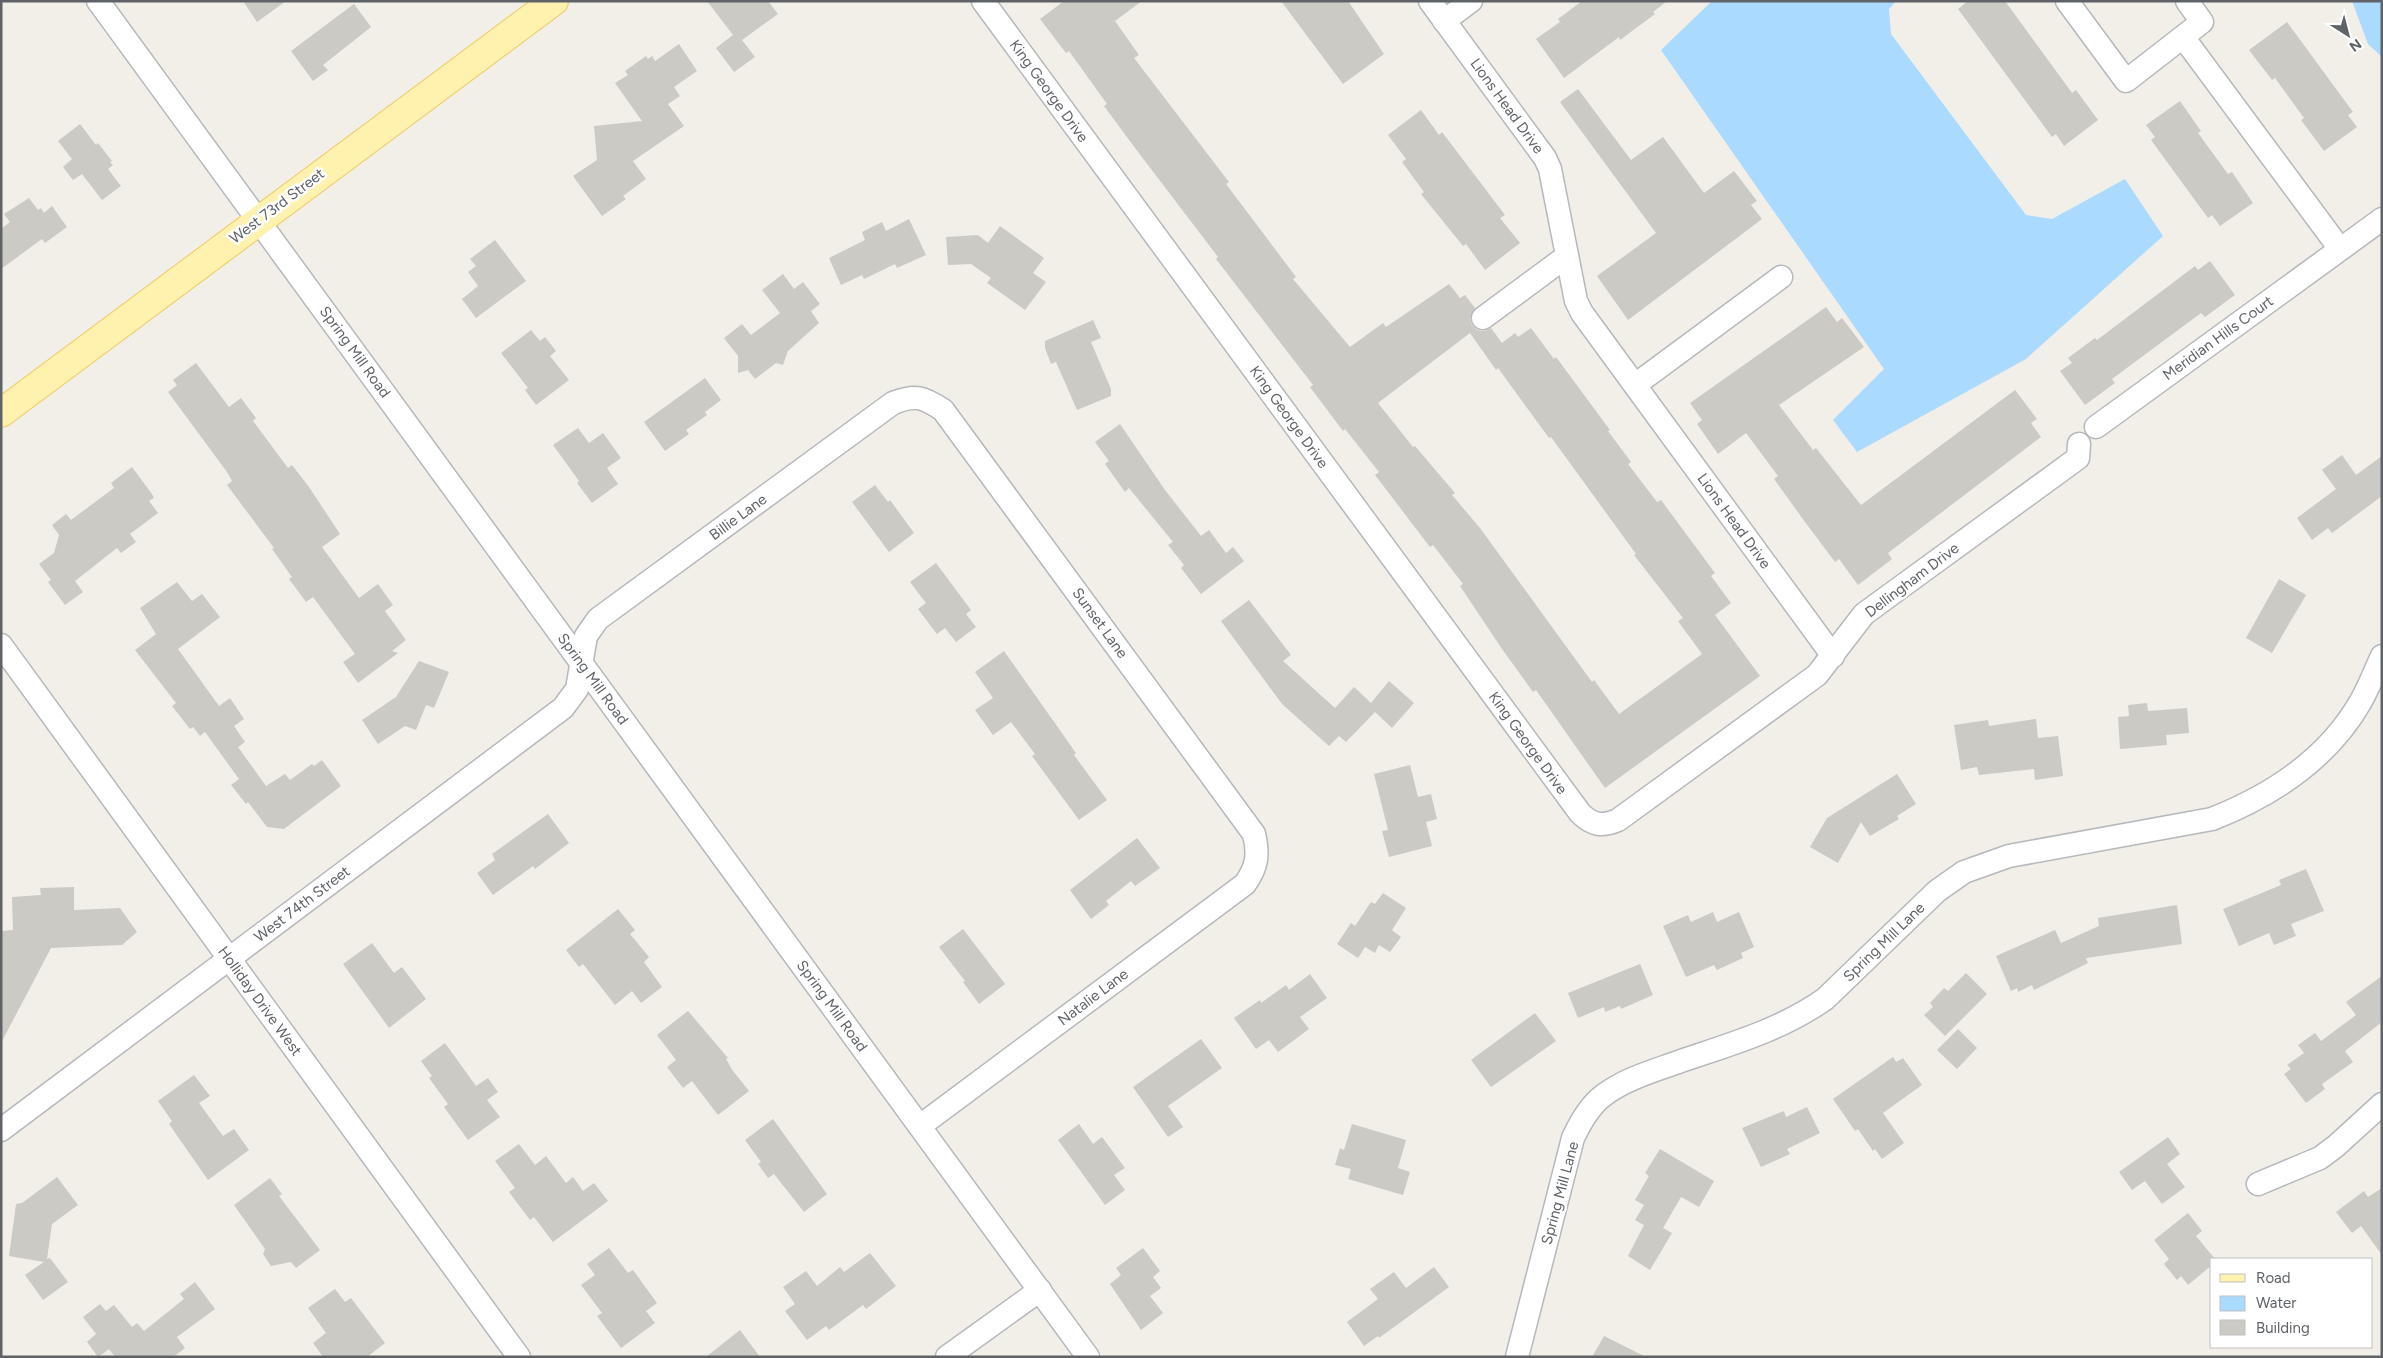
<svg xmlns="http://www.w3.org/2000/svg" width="2383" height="1358" font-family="Figtree,sans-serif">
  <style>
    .water { fill: #aadaff }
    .building { fill: #cccac5; fill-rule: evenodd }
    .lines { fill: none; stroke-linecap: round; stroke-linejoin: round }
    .minor-casing { stroke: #b5b8bc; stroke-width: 25 }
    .major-casing { stroke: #f2c960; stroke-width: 30 }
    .minor { stroke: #fff; stroke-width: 22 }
    .major { stroke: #fff2af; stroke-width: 28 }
    .labels { text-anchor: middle; stroke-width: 5; stroke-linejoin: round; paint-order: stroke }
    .street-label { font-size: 15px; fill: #5f6368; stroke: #fff }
  </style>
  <rect width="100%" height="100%" fill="#f1efe8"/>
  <g class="water">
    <polygon points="1712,1 1896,1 1889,9 1891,34 2026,215 2052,219 2125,179 2163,236 2026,359 1857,452 1833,420 1884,369 1661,50"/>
    <polygon points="2352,1 2382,1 2382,57 2368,44"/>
  </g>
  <g class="building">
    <polygon points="243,1 286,1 257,22"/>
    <polygon points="707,1 768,1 778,14 742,40 755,57 734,72 716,48 733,35"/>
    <path d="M1064,1H1142L1115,21L1139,55L1134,58L1229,182L1226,184L1296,277L1293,279L1350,347L1383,323L1386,327L1449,284L1460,298L1465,295L1475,308L1470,319L1472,325L1477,330L1484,331L1491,328L1502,343L1515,333L1518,337L1531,328L1554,359L1556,357L1610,430L1608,431L1631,462L1628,464L1657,502L1661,500L1715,573L1711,576L1731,603L1715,615L1760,676L1605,788L1536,690L1533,692L1502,649L1460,586L1463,584L1433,545L1430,547L1375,475L1379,472L1345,429L1343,431L1310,387L1313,385L1216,259L1218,257L1135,148L1104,106L1107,104L1069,51L1066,53L1040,19ZM1470,333L1496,370L1498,368L1549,438L1551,437L1636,554L1634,555L1683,618L1678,621L1702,654L1619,714L1594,680L1592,682L1480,528L1452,495L1455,493L1415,446L1413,447L1378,403Z"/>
    <polygon points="1281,1 1348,1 1384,54 1343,84"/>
    <polygon points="1582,1 1667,1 1653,12 1655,14 1620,40 1619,37 1564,78 1536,39 1560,22 1558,19"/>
    <polygon points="1968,1 2005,1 2072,93 2076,90 2098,120 2064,146 2056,134 2052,137 1958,9"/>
    <polygon points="354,4 371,27 323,65 328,70 313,81 291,51"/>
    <polygon points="2287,22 2353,112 2348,115 2357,127 2324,151 2301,120 2304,118 2275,78 2272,80 2249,50"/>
    <polygon points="679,44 697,71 674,87 680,96 668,104 684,126 633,161 646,179 623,196 626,199 602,216 573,176 597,160 594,126 642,121 615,83 628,75 625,71 646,56 648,59 652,56 655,61"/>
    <polygon points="1578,89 1631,160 1663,137 1704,193 1734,171 1757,201 1751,205 1762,219 1628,320 1597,276 1656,233 1560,102"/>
    <polygon points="2180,101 2201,131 2198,133 2228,174 2232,172 2253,203 2220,226 2212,215 2208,218 2151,140 2155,137 2146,125"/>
    <polygon points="1421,110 1439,135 1442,132 1505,215 1500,218 1520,243 1485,270 1466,244 1463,246 1421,194 1424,192 1402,162 1406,159 1388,135"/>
    <polygon points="80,124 96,145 98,143 112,161 110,162 113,165 108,169 121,186 102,200 82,174 73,180 63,167 72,159 58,141"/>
    <polygon points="29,198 38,210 41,208 44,213 52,206 67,227 45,243 42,239 1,269 1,229 10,222 4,214"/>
    <polygon points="909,219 926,255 897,268 895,264 864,279 862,275 841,285 829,258 865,240 862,232 882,222 886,231"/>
    <polygon points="1000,226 1044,258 1033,273 1046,282 1025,310 987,283 991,278 971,264 948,265 946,237 978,235 988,243"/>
    <polygon points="495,240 526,281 476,318 462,299 478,286 468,272 476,266 470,259"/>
    <polygon points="2210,261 2235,295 2205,317 2201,313 2112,379 2115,383 2085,405 2060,371 2072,363 2068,358 2095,338 2097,340 2195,266 2198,270"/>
    <polygon points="783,274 794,289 803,282 820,304 811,311 819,323 788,351 783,365 776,363 755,379 748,370 738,373 738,356 724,338 742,324 751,335 780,313 762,290"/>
    <polygon points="1826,307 1837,322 1842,318 1864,347 1779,405 1813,450 1816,448 1861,505 2015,390 2037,419 2031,423 2041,437 1888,553 1892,559 1858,585 1839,559 1835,562 1805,522 1774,479 1778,476 1746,433 1718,454 1697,424 1702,420 1690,403"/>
    <polygon points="1093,320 1101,338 1091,342 1111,389 1111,396 1077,410 1056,362 1051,364 1045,348 1045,341"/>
    <polygon points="531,330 540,341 545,337 556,351 550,356 569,380 536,405 525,390 528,388 501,353"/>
    <polygon points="196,363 229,407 241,398 256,418 253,421 288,468 292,465 309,487 340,534 322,547 359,598 378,584 393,605 385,611 406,640 392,651 398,653 358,683 343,662 355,654 313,597 306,602 289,579 292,577 272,549 274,548 227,485 232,481 227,472 168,392 177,385 173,380"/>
    <polygon points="705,378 721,400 705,412 707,415 686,430 689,434 665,451 644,422"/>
    <polygon points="1120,424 1165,490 1201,536 1209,530 1226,553 1233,547 1244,561 1201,594 1181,568 1184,565 1168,545 1173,542 1129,488 1125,492 1105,464 1109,461 1095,442"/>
    <polygon points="578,428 589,443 603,433 621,458 607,468 618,484 592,503 577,483 579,481 553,445"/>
    <polygon points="2342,455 2356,475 2382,456 2382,496 2332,533 2328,528 2312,540 2297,518 2336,489 2322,470"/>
    <polygon points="132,467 152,494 154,498 149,501 158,513 130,534 136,542 121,553 117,548 75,581 83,592 65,605 48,582 51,580 39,564 54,553 59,535 52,525 66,514 71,520 114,488 111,483"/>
    <polygon points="875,485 888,502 890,500 914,533 889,552 852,502"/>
    <polygon points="936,563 971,610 966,614 976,627 956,642 945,628 937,634 918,609 926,603 910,582"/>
    <polygon points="2279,579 2306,595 2272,653 2246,638"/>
    <polygon points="177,582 192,601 202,594 220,617 178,649 219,706 230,698 244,719 234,726 245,742 238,747 266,786 285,774 290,780 312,764 314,766 322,760 341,786 284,829 267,827 248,802 246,804 231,785 239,779 205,732 200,736 193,727 190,729 172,706 176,703 135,650 156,634 140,608"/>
    <polygon points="1249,600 1291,655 1283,661 1335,708 1354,687 1371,703 1389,681 1414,703 1392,728 1375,712 1346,742 1339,736 1329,746 1282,704 1221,621"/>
    <polygon points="1004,651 1076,753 1074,755 1107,800 1079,820 1032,756 1035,754 1011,722 993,735 975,710 993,698 975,672"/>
    <polygon points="419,661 449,672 434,708 426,705 416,730 405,726 378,744 362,720 396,697"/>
    <polygon points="2147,703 2148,711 2187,708 2189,733 2166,735 2167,745 2120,749 2118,717 2129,716 2128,705"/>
    <polygon points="2036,719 2038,738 2058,736 2063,776 2035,780 2034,769 1979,775 1977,767 1961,770 1954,725 1988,720 1989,726"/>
    <polygon points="1410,765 1418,797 1431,794 1437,819 1426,822 1432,846 1389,857 1382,831 1388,830 1374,774"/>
    <polygon points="1897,774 1916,804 1897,816 1899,819 1870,836 1861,822 1838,863 1810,847 1827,818"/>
    <polygon points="548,814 569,843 535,869 533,866 493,895 477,873 495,860 492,854"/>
    <polygon points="1137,838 1160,868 1135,886 1131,881 1106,901 1109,905 1091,919 1070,890"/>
    <polygon points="2306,869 2324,911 2291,924 2296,936 2274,945 2269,933 2239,946 2223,909 2281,885 2279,880"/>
    <polygon points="74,887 74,910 120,908 137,932 122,945 51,948 1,1043 1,931 13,930 12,897 41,895 40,888"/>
    <polygon points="1383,893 1406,908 1392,930 1401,937 1390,952 1379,945 1375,953 1365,947 1358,958 1337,944 1351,923 1355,926 1371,902 1375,904"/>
    <polygon points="2177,905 2182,944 2086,958 2088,963 2034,990 2032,985 2018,992 2017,988 2011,991 1996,956 2055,930 2061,943 2099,926 2098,918"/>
    <polygon points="618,909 635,930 630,934 649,957 644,962 662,987 641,1003 632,991 615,1005 583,964 579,967 566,950"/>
    <polygon points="1713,912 1717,922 1739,912 1754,947 1741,953 1743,958 1717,970 1714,965 1686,977 1663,926 1688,915 1691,922"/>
    <polygon points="963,929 1005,984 979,1004 963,982 965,981 939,947"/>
    <polygon points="372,943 394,973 402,967 426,999 389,1028 343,964"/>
    <polygon points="1640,964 1653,995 1621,1009 1620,1006 1605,1012 1604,1007 1578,1018 1568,993"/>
    <polygon points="1966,973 1987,994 1945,1036 1924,1015 1933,1007 1930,1003 1944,988 1948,991"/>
    <polygon points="1310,974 1327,998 1300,1017 1309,1029 1278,1052 1269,1040 1256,1049 1234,1018 1260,1000 1261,1003 1286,985 1289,990"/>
    <polygon points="2382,976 2382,1022 2345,1051 2353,1062 2322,1084 2325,1089 2306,1103 2284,1074 2291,1069 2287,1065 2304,1053 2298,1045 2315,1033 2321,1041 2356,1015 2346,1002"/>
    <polygon points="688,1011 728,1058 726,1059 733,1071 749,1091 718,1115 692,1081 683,1088 667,1067 676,1060 657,1035"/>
    <polygon points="1535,1013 1556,1041 1491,1087 1471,1060"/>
    <polygon points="1958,1029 1977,1048 1957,1069 1937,1050"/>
    <polygon points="1201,1039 1222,1068 1168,1106 1183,1127 1168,1137 1133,1087"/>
    <polygon points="445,1043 476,1086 488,1078 498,1092 487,1100 500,1117 468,1140 444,1107 448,1104 429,1078 432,1076 421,1061"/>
    <polygon points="1893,1057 1896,1062 1903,1058 1922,1085 1883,1113 1904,1143 1882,1159 1875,1149 1873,1151 1858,1129 1855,1131 1833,1099"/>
    <polygon points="194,1075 210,1096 199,1103 223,1136 234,1129 249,1150 208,1180 169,1124 172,1121 158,1101"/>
    <polygon points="1807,1107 1820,1133 1787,1149 1790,1154 1761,1167 1742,1128 1784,1111 1786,1117"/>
    <polygon points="773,1119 827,1194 804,1212 774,1174 768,1178 758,1164 761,1162 745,1140"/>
    <polygon points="1079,1124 1093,1144 1102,1137 1125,1168 1114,1175 1125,1190 1105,1205 1058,1140"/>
    <polygon points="1352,1124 1406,1140 1398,1168 1410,1172 1403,1195 1348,1179 1351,1169 1335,1165 1340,1148 1344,1150"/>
    <polygon points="2168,1137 2180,1154 2167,1164 2185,1187 2162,1204 2145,1181 2132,1190 2119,1172"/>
    <polygon points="519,1144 535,1165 546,1156 566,1183 573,1177 583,1191 594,1183 608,1201 553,1242 534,1217 530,1220 509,1192 515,1188 495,1161"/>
    <polygon points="1660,1149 1714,1181 1699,1207 1681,1197 1663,1228 1672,1233 1650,1270 1628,1256 1644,1225 1635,1220 1644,1205 1635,1200 1649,1176 1645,1173"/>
    <polygon points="57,1177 78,1205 52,1224 47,1259 50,1258 68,1282 43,1300 25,1275 44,1262 9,1256 16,1204 22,1203"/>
    <polygon points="270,1178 282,1194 279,1196 320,1250 296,1268 291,1262 271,1266 263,1254 265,1249 234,1205"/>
    <polygon points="2382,1188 2382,1255 2361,1226 2352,1233 2336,1212 2364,1191 2368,1197"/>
    <polygon points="2188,1213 2202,1231 2196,1236 2215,1259 2212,1259 2212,1265 2188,1285 2181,1276 2177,1280 2164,1264 2169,1259 2154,1240"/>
    <polygon points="609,1248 628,1273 633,1270 657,1303 646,1311 655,1323 621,1348 597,1316 602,1313 581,1285 595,1275 587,1264"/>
    <polygon points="1143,1248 1160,1271 1153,1277 1161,1288 1150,1296 1163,1313 1141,1330 1110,1284 1121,1275 1116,1268"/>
    <polygon points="870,1253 896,1286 866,1309 863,1305 829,1330 826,1326 807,1340 785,1311 795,1304 783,1287 806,1271 817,1286 840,1267 844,1272"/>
    <polygon points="1434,1267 1449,1287 1379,1338 1378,1336 1364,1346 1347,1322 1378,1299 1370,1289 1394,1272 1406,1288"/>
    <polygon points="195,1282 215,1309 177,1337 185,1348 173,1357 115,1357 109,1349 98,1357 87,1342 96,1334 83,1317 100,1304 106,1311 114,1305 132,1327 137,1323 144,1331 184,1299 180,1294"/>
    <polygon points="335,1289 345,1302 351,1298 385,1343 367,1357 323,1357 313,1343 326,1333 308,1308"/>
    <polygon points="740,1330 760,1357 706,1357"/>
    <polygon points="1604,1336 1646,1357 1592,1357"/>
  </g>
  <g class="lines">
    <defs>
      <g id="minor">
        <polyline points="98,1 1088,1357"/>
        <path d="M983,1L1580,813C1592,825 1602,827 1618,820L1817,675L1864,614L2078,458L2079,444"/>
        <polyline points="1430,1 1545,158 1550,169 1576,301 1582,313 1833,656"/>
        <polyline points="2067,1 2126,81 2202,22 2187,1"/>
        <polyline points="1444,21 1471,1"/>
        <polyline points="2183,37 2340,249"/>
        <polyline points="1483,318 1567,256"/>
        <polyline points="1635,385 1781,277"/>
        <polyline points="2096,427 2382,219"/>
        <polyline points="1,645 519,1357"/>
        <path d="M1,1130L563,708L577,689L586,636L598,619L893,403C916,394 923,397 943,410L1254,834C1259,855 1257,867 1245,884L920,1126"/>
        <polyline points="2258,1184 2320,1158 2336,1146 2382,1104"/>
        <polyline points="947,1357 1040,1290"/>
        <path d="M1517,1357L1573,1138C1580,1123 1590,1105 1604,1095C1627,1078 1654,1071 1681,1061C1731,1044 1781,1030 1825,999L1937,891L1964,872L2009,856L2212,819C2273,795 2328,759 2361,701C2369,687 2375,671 2382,656"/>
      </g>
      <polyline id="major" points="1,413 554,1"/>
    </defs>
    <use href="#minor" class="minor-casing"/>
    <use href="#major" class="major-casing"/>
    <use href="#minor" class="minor"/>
    <use href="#major" class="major"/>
  </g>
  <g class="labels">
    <g class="street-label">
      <text transform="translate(1049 91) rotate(54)" y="5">King George Drive</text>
      <text transform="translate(1507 106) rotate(54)" y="5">Lions Head Drive</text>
      <text transform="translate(277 206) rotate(-37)" y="5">West 73rd Street</text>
      <text transform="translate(2218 338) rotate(-36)" y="5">Meridian Hills Court</text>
      <text transform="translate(355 352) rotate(54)" y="5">Spring Mill Road</text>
      <text transform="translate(1289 417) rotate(54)" y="5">King George Drive</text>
      <text transform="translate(738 517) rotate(-36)" y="5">Billie Lane</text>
      <text transform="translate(1734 521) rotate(54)" y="5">Lions Head Drive</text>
      <text transform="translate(1912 580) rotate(-37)" y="5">Dellingham Drive</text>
      <text transform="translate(1100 623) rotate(54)" y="5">Sunset Lane</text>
      <text transform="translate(593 679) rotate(54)" y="5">Spring Mill Road</text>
      <text transform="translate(1528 743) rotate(54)" y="5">King George Drive</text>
      <text transform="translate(302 904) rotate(-37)" y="5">West 74th Street</text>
      <text transform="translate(1884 942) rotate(-44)" y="5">Spring Mill Lane</text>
      <text transform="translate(1093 997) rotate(-37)" y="5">Natalie Lane</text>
      <text transform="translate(260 1001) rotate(54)" y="5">Holliday Drive West</text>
      <text transform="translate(832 1006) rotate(54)" y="5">Spring Mill Road</text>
      <text transform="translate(1560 1193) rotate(-75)" y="5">Spring Mill Lane</text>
    </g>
  </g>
  <rect width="2383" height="1358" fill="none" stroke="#5f6368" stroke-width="5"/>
  <rect x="2210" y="1258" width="162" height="90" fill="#ffffff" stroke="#bfc1c3"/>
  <rect x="2220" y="1274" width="25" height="8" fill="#fff2af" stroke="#bfc1c3"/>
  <text x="2256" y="1283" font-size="15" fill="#5f6368">Road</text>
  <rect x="2220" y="1296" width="25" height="15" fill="#aadaff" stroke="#bfc1c3"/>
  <text x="2256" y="1308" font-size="15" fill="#5f6368">Water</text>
  <rect x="2220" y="1320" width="25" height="15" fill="#cccac5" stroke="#bfc1c3"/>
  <text x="2256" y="1333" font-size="15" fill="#5f6368">Building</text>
  <g transform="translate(2348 35) rotate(144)" stroke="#ffffff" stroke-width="4" paint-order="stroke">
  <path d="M0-4L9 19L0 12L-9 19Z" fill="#5f6368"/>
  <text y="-8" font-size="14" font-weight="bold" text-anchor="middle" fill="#5f6368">N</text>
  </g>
</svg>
